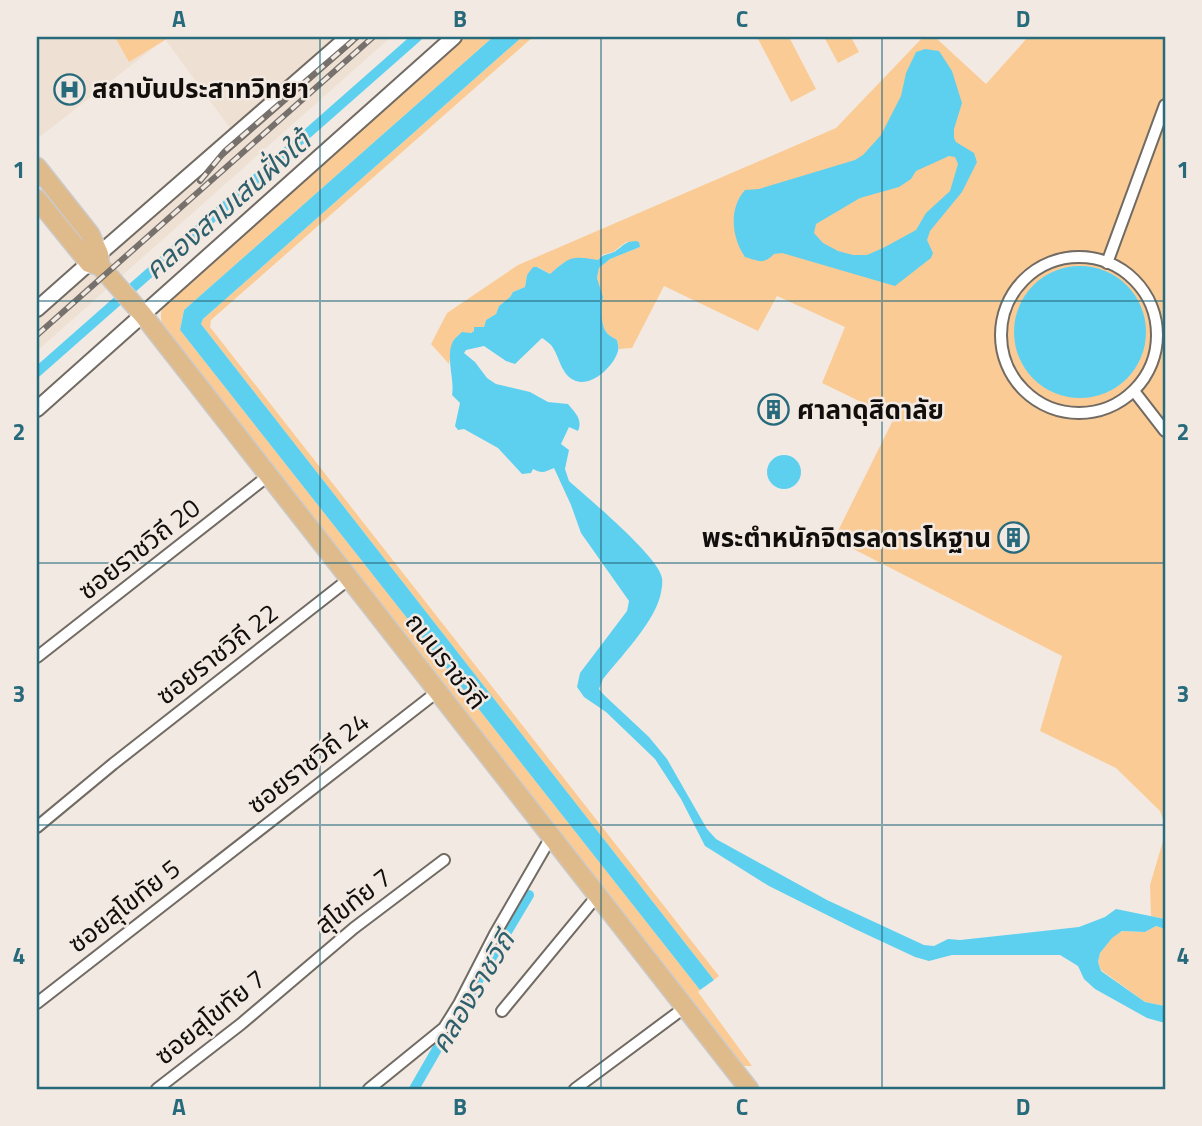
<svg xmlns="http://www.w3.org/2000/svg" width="1202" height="1126" font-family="'Titillium Web','Noto Sans Thai',sans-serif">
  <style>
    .built { fill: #eee0d2 }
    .green { fill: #fbcb95 }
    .water { fill: #5ed0ef; fill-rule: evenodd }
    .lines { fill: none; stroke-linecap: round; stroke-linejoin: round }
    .canal { stroke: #5ed0ef; stroke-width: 10 }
    .minor-casing { stroke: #716b63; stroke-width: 14 }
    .tertiary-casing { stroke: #716b63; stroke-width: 18 }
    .primary-casing { stroke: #cbcaca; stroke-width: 21 }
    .minor { stroke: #fff; stroke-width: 10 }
    .tertiary { stroke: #fff; stroke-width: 14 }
    .primary { stroke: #dfbb8b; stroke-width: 18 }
    .rail-casing { stroke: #76716c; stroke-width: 6 }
    .rail { stroke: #f2eae2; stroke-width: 3.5; stroke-dasharray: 10; stroke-linecap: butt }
    .grid { fill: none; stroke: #276a7c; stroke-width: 2; stroke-opacity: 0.55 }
    .labels { text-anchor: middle; stroke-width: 5; stroke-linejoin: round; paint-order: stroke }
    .poi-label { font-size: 26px; font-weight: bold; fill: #110e0c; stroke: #f2eae2; text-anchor: start }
    .street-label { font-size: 26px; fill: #110e0c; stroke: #f2eae2 }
    .water-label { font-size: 28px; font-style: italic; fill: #2e5f6c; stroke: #f2eae2 }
    .neatline { fill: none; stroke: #276a7c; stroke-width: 2.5 }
    .grid-label { font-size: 23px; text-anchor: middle; font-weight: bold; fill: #276a7c }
  </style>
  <rect width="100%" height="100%" fill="#f2eae2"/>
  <g class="built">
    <polygon points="37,37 336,37 232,131 165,39 37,139"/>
    <polygon points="352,37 391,37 37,351 37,318"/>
  </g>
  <g class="green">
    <polygon points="115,37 170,37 129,62"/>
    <path d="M462,37H493L184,310L180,330L700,990L698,992L752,1066H743L163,328C157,307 165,302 179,287Z"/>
    <polygon points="522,37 533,37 211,320 210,327 719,976 714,980 201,324 203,319"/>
    <polygon points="757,37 789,37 816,89 791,102"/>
    <polygon points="824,37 851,37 859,52 838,63"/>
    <path d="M923,37L936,38L986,84L1028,37H1165V825L1160,811L1116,768L1040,731L1062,656L834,539L894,418L822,383L845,327L777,296L758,331L664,286L632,348L619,349L617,340C612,337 606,334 604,328C601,320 601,305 603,297L597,278L599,268L610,259L640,247L626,242L613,252L602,255L598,260L563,263L550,274L538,267L527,275L525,287L513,292L510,297L499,306L496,314L486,320L484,327L453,340L449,364L431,344L447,313L518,265L836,128Z"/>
    <polygon points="1165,834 1165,919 1151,916 1150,885"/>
    <polygon points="1156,926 1165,929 1165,1006 1145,1002 1101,970 1098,962 1100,953 1112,937 1123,931 1145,932"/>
  </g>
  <g class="water">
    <polygon points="493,37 522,37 203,319 201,324 714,980 700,990 180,330 184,310"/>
    <path d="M925,49L939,51L952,71L962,103L954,129V138L956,142L974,153L977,162L962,192L930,231L927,240L933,253L931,258L895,286L782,253L774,254C763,265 759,261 745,257C732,238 728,209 745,190L759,189L855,160L863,155L881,135L901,96L906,73L916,52ZM949,156L955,157L958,164L950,191L926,213L916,230L885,247L867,255H853L838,251L823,243L814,233L816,224L860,198L899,187L911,179L916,171Z"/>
    <path d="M636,241L639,242L640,247L610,259L599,268L597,278L603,297C601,305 601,320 604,328C606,334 612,337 617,340C618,345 619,347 618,351C614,366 592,387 576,381C560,375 560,356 551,345C548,342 545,340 542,338L515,364L506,361L484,346L466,350L464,353L475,362L487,378L496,384L530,392L548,402L568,404C575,413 583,419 578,431L569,427L561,444L569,450L565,469L569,481C588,498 659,557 662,578C663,584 661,594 659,600C651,625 620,658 603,679L599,689L604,695L649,737L667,759L707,829L716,839L827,900L924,945L934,946L948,939L960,940L1079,927L1105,917L1116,909L1165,919V929L1156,926L1145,932L1122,931L1112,938L1100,953L1098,962L1101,971L1145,1002L1165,1006V1023L1147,1018L1095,989L1084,979L1078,966L1060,955H952L929,961L915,957L855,929L769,886L705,846L681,799L655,759L606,712L584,697L577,687L580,673L627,611L629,601L581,533L571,505L554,468C545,472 542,474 533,469L531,473L522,474L498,448L464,429L458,430L455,426L460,403L452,395C455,379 445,357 453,341C454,339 461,333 462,332L471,333L474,331V327H484L486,320L496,314L499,306L510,297L513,292L525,287L527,275L533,267H537L550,274C571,256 571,256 598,260C603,254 607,255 614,252C624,246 623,242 636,241Z"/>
    <circle cx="1080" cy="332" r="66"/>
    <circle cx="784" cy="472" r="17"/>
  </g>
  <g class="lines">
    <g class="canal">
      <polyline points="37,372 417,37"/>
      <polyline points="466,1001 529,895"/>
      <polyline points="414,1089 452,1023"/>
    </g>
    <defs>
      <g id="minor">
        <circle cx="1079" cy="335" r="78"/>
        <polyline points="1107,263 1165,105"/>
        <polyline points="1134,391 1165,431"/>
        <polyline points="37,657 268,476"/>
        <polyline points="37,827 113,764 349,579"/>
        <polyline points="37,1003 437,692"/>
        <polyline points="502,1011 597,896"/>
        <polyline points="157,1089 241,1024 354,928 444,860"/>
        <polyline points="369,1089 444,1028 459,1004 495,934 551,837"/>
        <polyline points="575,1089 684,1008"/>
      </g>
      <g id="tertiary">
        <polyline points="99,254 348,37"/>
        <polyline points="37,309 89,263"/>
        <polyline points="37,409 454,37"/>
      </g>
      <g id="primary">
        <polyline points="37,167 90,234 99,254 100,266"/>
        <polyline points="37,199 89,263 100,266 143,315 749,1089"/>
      </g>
    </defs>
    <use href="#minor" class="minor-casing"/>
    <use href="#tertiary" class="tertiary-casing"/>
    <use href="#primary" class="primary-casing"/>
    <use href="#minor" class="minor"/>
    <use href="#tertiary" class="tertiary"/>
    <use href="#primary" class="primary"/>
    <defs>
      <g id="rail">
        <polyline points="200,181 225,151 357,37"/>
        <polyline points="37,335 373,37"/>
      </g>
    </defs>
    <use href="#rail" class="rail-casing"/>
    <use href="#rail" class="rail"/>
  </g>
  <path class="grid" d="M320,37V1089M601,37V1089M882,37V1089M37,301H1165M37,563H1165M37,825H1165"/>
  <defs>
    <symbol id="hospital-ring" viewBox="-11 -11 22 22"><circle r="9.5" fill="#f2eae2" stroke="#276a7c" stroke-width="1.5"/><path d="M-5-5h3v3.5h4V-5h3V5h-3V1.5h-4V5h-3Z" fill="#276a7c"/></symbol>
    <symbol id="building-ring" viewBox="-11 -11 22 22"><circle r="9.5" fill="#f2eae2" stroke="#276a7c" stroke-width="1.5"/><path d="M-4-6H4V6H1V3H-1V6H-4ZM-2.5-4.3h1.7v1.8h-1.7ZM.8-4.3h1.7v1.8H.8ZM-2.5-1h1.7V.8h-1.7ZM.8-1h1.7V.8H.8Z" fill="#276a7c"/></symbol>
  </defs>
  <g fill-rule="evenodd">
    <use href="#hospital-ring" x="52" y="72" width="35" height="35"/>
    <use href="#building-ring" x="756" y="392" width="35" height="35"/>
    <use href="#building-ring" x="996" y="520" width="35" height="35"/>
  </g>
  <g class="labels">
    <g class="poi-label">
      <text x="92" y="98">สถาบันประสาทวิทยา</text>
      <text x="797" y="419">ศาลาดุสิดาลัย</text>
      <text x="991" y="547" text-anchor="end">พระตำหนักจิตรลดารโหฐาน</text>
    </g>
    <g class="street-label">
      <text transform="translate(139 549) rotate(-38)" y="9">ซอยราชวิถี 20</text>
      <text transform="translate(217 654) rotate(-38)" y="9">ซอยราชวิถี 22</text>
      <text transform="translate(446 661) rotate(52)" y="9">ถนนราชวิถี</text>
      <text transform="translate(308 763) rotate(-38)" y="9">ซอยราชวิถี 24</text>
      <text transform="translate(353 901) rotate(-38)" y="9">สุโขทัย 7</text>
      <text transform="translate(124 906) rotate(-38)" y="9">ซอยสุโขทัย 5</text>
      <text transform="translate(210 1017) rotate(-39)" y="9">ซอยสุโขทัย 7</text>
    </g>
    <g class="water-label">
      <text transform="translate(227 205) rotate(-41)" y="10">คลองสามเสนฝั่งใต้</text>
      <text transform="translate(472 992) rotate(-59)" y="10">คลองราชวิถี</text>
    </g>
  </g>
  <rect width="1202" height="1126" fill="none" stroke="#f2eae2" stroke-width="77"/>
  <rect x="38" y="38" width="1126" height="1050" class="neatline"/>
  <g class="grid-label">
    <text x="179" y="27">A</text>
    <text x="460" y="27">B</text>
    <text x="742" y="27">C</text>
    <text x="1023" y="27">D</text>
    <text x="19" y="178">1</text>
    <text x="1183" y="178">1</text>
    <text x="19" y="440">2</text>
    <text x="1183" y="440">2</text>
    <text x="19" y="702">3</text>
    <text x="1183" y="702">3</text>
    <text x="19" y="964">4</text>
    <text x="1183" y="964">4</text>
    <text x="179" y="1115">A</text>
    <text x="460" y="1115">B</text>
    <text x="742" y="1115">C</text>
    <text x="1023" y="1115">D</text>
  </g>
</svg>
